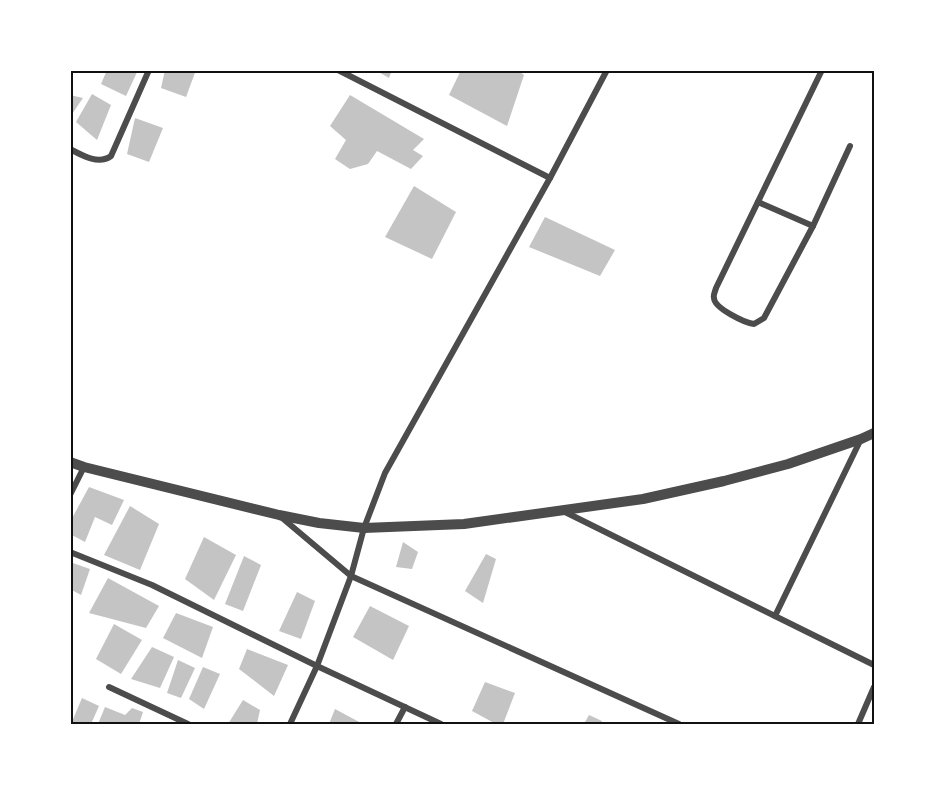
<svg xmlns="http://www.w3.org/2000/svg" width="945" height="795" font-family="'Libre Baskerville',serif">
  <style>
    .building { fill: #c4c4c4 }
    .lines { fill: none; stroke-linecap: round; stroke-linejoin: round }
    .minor { stroke: #4c4c4c; stroke-width: 6 }
    .tertiary { stroke: #4c4c4c; stroke-width: 10 }
    .neatline { fill: none; stroke: #111; stroke-width: 2 }
  </style>
  <rect width="100%" height="100%" fill="#fff"/>
  <g class="building">
    <polygon points="107,70 138,70 126,96 101,84"/>
    <polygon points="165,70 196,70 186,97 161,88"/>
    <polygon points="375,70 392,70 389,78"/>
    <polygon points="461,70 517,70 524,75 507,126 449,95"/>
    <polygon points="92,94 111,105 97,140 76,122"/>
    <polygon points="70,95 83,98 70,117"/>
    <polygon points="350,95 424,139 413,150 423,156 411,169 377,151 368,164 350,169 335,159 346,140 330,126"/>
    <polygon points="135,118 163,128 149,162 127,154"/>
    <polygon points="414,186 456,212 432,259 385,237"/>
    <polygon points="545,217 615,250 600,276 529,247"/>
    <polygon points="89,487 124,500 112,525 95,517 85,542 70,534 70,522"/>
    <polygon points="130,506 159,524 140,570 104,555"/>
    <polygon points="204,537 236,555 214,600 185,579"/>
    <polygon points="403,542 418,552 412,569 396,567"/>
    <polygon points="486,554 496,559 483,603 465,591"/>
    <polygon points="244,556 261,565 243,611 225,604"/>
    <polygon points="70,562 90,569 81,595 70,589"/>
    <polygon points="108,578 159,606 146,628 89,613"/>
    <polygon points="297,592 315,601 301,639 279,631"/>
    <polygon points="370,606 409,626 393,660 353,637"/>
    <polygon points="176,613 213,627 202,658 163,638"/>
    <polygon points="114,624 142,640 121,674 96,659"/>
    <polygon points="152,647 174,657 160,688 131,679"/>
    <polygon points="247,649 288,665 274,696 239,669"/>
    <polygon points="178,660 195,668 181,698 167,693"/>
    <polygon points="203,667 220,674 204,709 189,699"/>
    <polygon points="485,682 515,693 503,724 496,724 472,711"/>
    <polygon points="82,698 99,706 91,724 71,724"/>
    <polygon points="243,700 260,710 257,724 228,724"/>
    <polygon points="105,707 125,715 132,708 143,712 139,724 98,724"/>
    <polygon points="335,709 363,724 329,724"/>
    <polygon points="589,715 602,721 601,724 584,724"/>
  </g>
  <g class="lines">
    <g class="minor">
      <path d="M822,70L716,288C715,292 713,295 714,298C714,308 745,323 754,324L764,318L813,226L850,146"/>
      <path d="M70,149C83,156 99,165 111,156L149,70"/>
      <polyline points="550,178 607,70"/>
      <polyline points="758,202 813,226"/>
      <polyline points="70,495 84,467"/>
      <polyline points="565,512 874,665"/>
      <polyline points="281,517 351,576 679,724"/>
      <polyline points="70,552 152,585 317,666 441,724"/>
      <polyline points="775,616 861,439"/>
      <polyline points="109,687 188,724"/>
      <polyline points="290,724 317,666 351,576 364,528 385,473 550,178 338,70"/>
      <polyline points="396,724 405,707"/>
      <polyline points="858,724 874,687"/>
    </g>
    <polyline class="tertiary" points="70,462 84,467 279,515 319,523 364,528 464,524 643,499 724,481 788,464 861,439 874,433"/>
  </g>
  <rect width="945" height="795" fill="none" stroke="#ffffff" stroke-width="144"/>
  <rect x="72" y="72" width="801" height="651" class="neatline"/>
</svg>
